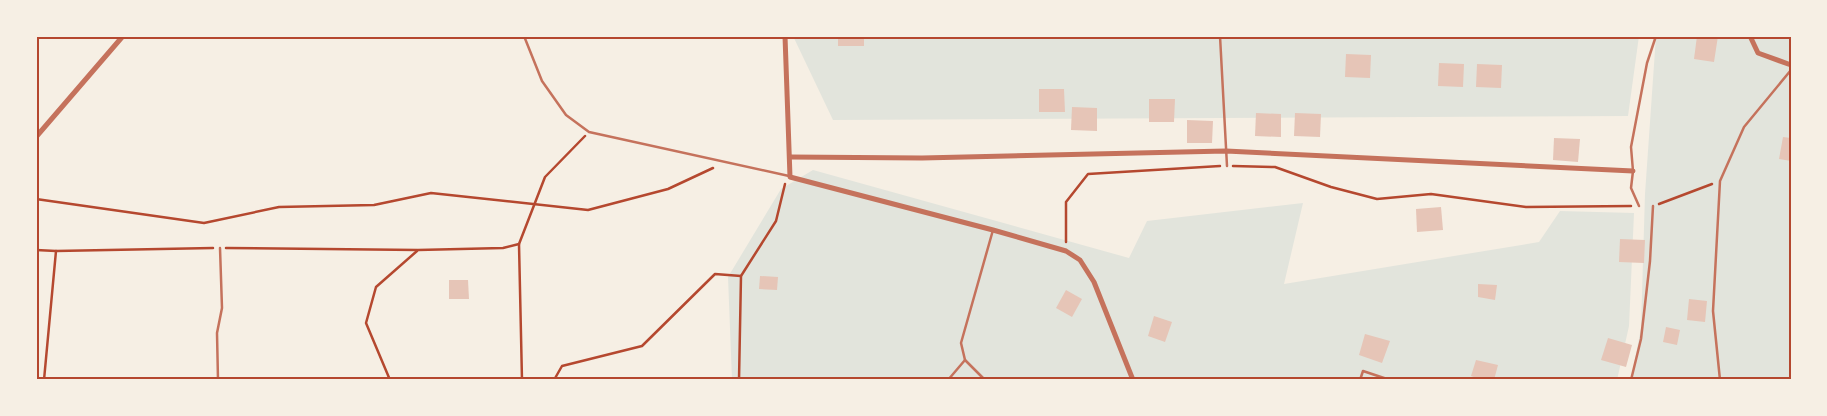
<svg xmlns="http://www.w3.org/2000/svg" width="1827" height="416" font-family="'Fira Sans',sans-serif">
  <style>
    .green { fill: #e2e4dc }
    .building { fill: #e6c5b7 }
    .lines { fill: none; stroke-linecap: round; stroke-linejoin: round }
    .path { stroke: #b5482f; stroke-width: 2.5 }
    .service { stroke: #c5725c; stroke-width: 2.5 }
    .minor { stroke: #c5725c; stroke-width: 5 }
    .neatline { fill: none; stroke: #b5482f; stroke-width: 2 }
  </style>
  <rect width="100%" height="100%" fill="#f6efe4"/>
  <g class="green">
    <polygon points="793,36 1639,36 1628,116 833,120"/>
    <polygon points="1656,36 1791,36 1791,380 1631,380 1641,328 1645,194"/>
    <polygon points="813,170 1129,258 1147,221 1303,203 1284,284 1539,242 1560,211 1634,213 1629,326 1617,380 732,380 728,277 781,189"/>
  </g>
  <g class="building">
    <rect x="838" y="36" width="26" height="10"/>
    <polygon points="1697,36 1718,36 1714,62 1694,59"/>
    <polygon points="1346,54 1371,55 1370,78 1345,77"/>
    <polygon points="1439,63 1464,64 1463,87 1438,86"/>
    <polygon points="1477,64 1502,65 1501,88 1476,87"/>
    <polygon points="1039,89 1064,89 1065,112 1039,112"/>
    <polygon points="1149,99 1175,99 1174,122 1149,122"/>
    <polygon points="1072,107 1097,108 1097,131 1071,130"/>
    <polygon points="1256,113 1281,114 1281,137 1255,136"/>
    <polygon points="1295,113 1321,114 1320,137 1294,136"/>
    <polygon points="1187,120 1213,121 1212,143 1187,143"/>
    <polygon points="1783,137 1791,138 1791,161 1779,159"/>
    <polygon points="1554,138 1580,139 1578,162 1553,160"/>
    <polygon points="1441,207 1443,230 1417,232 1416,209"/>
    <polygon points="1620,239 1645,240 1644,263 1619,262"/>
    <polygon points="760,276 778,277 777,290 759,289"/>
    <polygon points="449,280 468,280 469,299 449,299"/>
    <polygon points="1478,284 1497,285 1495,300 1478,297"/>
    <polygon points="1066,290 1082,299 1072,317 1056,308"/>
    <polygon points="1689,299 1707,301 1705,322 1687,320"/>
    <polygon points="1154,316 1172,322 1165,342 1148,336"/>
    <polygon points="1666,327 1680,330 1677,345 1663,342"/>
    <polygon points="1365,334 1390,341 1382,363 1359,355"/>
    <polygon points="1608,338 1632,345 1626,367 1601,360"/>
    <polygon points="1476,360 1498,365 1494,380 1482,380 1471,376"/>
  </g>
  <g class="lines">
    <g class="path">
      <polyline points="1233,166 1275,167 1331,187 1377,199 1431,194 1526,207 1631,206"/>
      <polyline points="36,199 204,223 279,207 374,205 431,193 588,210 668,189 713,168"/>
      <polyline points="1659,204 1712,184"/>
      <polyline points="1066,242 1066,202 1088,174 1220,166"/>
      <polyline points="519,244 522,380"/>
      <polyline points="226,248 418,250 503,248 519,244 545,177 585,136"/>
      <polyline points="36,250 56,251 213,248"/>
      <polyline points="44,380 56,251"/>
      <polyline points="390,380 366,323 376,287 417,251"/>
      <polyline points="554,380 562,366 642,346 715,274 741,276"/>
      <polyline points="739,380 741,276 776,221 785,184"/>
    </g>
    <g class="service">
      <polyline points="524,36 542,81 566,115 589,132 789,176"/>
      <polyline points="1220,36 1227,166"/>
      <polyline points="1639,206 1631,188 1633,171 1631,147 1647,63 1656,36"/>
      <polyline points="218,380 217,333 222,308 220,248"/>
      <polyline points="948,380 965,360"/>
      <polyline points="985,380 965,360 961,343 993,230"/>
      <polyline points="1360,380 1363,371 1390,380"/>
      <polyline points="1631,380 1641,339 1650,261 1653,206"/>
      <polyline points="1720,380 1713,311 1720,181 1744,127 1791,70"/>
    </g>
    <g class="minor">
      <polyline points="785,36 790,177 993,230 1066,251 1080,260 1094,282 1133,380"/>
      <polyline points="1750,36 1758,53 1791,65"/>
      <polyline points="36,137 123,36"/>
      <polyline points="790,157 922,158 1226,151 1633,171"/>
    </g>
  </g>
  <rect width="1827" height="416" fill="none" stroke="#f6efe4" stroke-width="75"/>
  <rect x="38" y="38" width="1752" height="340" class="neatline"/>
</svg>
